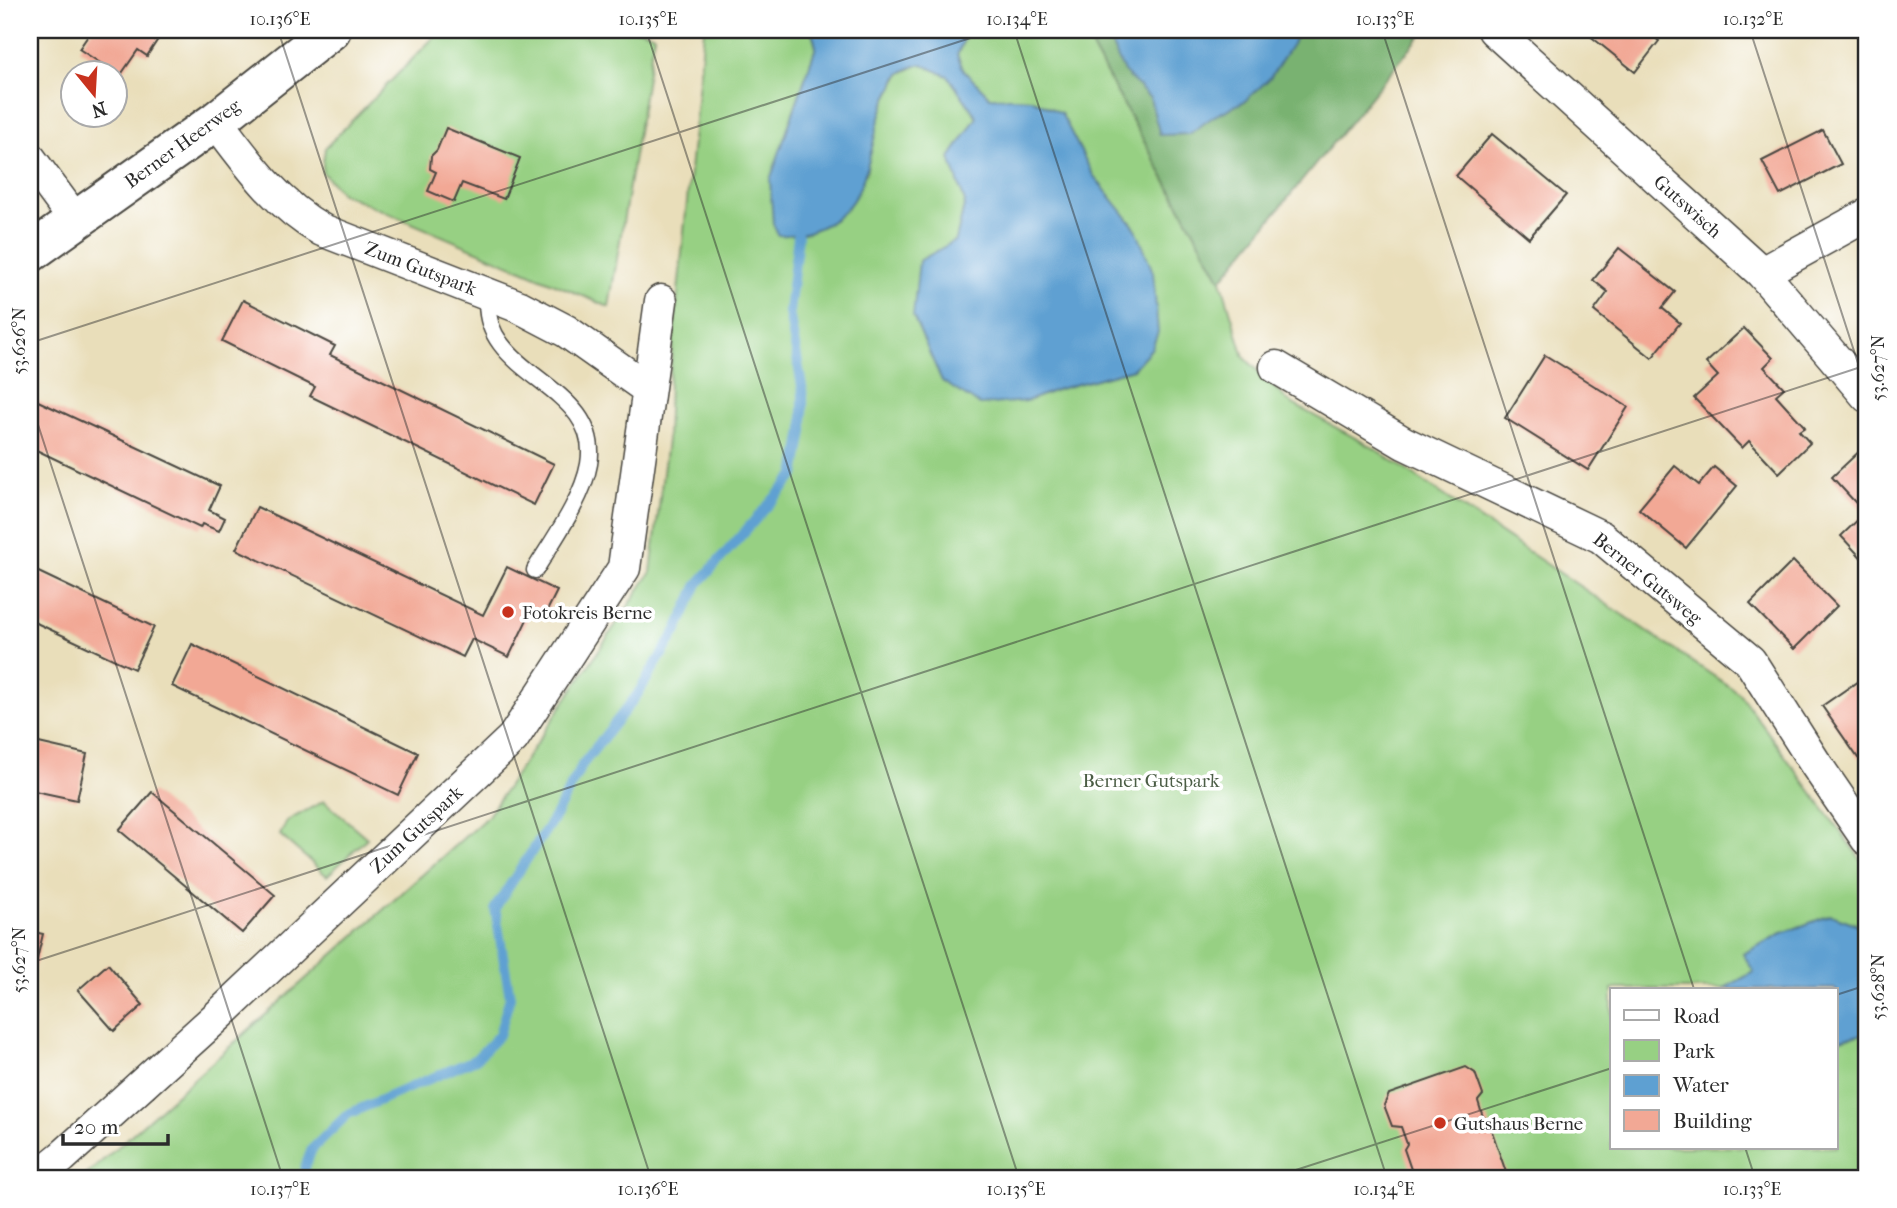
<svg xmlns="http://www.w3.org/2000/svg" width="1897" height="1208" font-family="'IM FELL French Canon',serif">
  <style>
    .green { fill: #97d083; stroke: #617e57; stroke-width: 2 }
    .forest { fill: #79b271; stroke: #526e4e; stroke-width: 2 }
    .water { fill: #5ea0d2; stroke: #44667e; stroke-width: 2 }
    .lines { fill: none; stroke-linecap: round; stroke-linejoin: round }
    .stream { stroke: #5ea0d2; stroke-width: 10 }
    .building { fill: #f2a895 }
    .service-casing { stroke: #484640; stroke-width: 19 }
    .minor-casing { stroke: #484640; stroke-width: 35 }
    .secondary-casing { stroke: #484640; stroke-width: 42 }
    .service { stroke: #fff; stroke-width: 16 }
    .minor { stroke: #fff; stroke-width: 32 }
    .secondary { stroke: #fff; stroke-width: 38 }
    .ticks { fill: none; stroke: #2b2b2b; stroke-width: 2; stroke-opacity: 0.45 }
    .poi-dot { fill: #c8321e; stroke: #fff; stroke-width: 2.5 }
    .labels { text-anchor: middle; stroke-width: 7; stroke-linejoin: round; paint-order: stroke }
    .street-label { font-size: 19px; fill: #2b2b2b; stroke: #fff }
    .poi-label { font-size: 19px; fill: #2b2b2b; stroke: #fff; text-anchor: start }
    .park-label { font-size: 19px; fill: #4b5d45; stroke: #fff }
    .neatline { fill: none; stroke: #2b2b2b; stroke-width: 2.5 }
    .ticks-label { font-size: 18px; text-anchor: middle; fill: #2b2b2b }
  </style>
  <rect width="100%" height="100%" fill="#fff"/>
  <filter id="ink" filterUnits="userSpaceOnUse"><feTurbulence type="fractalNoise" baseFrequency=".0143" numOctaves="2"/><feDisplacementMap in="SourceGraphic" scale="14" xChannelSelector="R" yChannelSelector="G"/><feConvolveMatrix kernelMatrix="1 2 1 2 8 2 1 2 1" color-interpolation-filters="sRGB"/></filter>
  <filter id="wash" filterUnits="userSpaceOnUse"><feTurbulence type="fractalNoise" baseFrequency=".00686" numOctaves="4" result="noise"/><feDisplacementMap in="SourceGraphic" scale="28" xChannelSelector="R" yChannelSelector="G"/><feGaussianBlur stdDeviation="1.57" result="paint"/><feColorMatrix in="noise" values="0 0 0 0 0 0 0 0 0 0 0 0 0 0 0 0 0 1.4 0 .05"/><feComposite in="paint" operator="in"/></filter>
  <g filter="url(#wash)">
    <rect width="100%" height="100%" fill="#e9deba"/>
    <g class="green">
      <polygon points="441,30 642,30 654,35 609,307 341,193 322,172 325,148"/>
      <polygon points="704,30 812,30 816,47 788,127 866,174 873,136 886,100 901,73 921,64 948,76 977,117 950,158 965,202 956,241 919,261 1027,401 1059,389 1133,369 1136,229 1093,175 1061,113 1031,99 990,97 964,71 957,55 968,30 1084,30 1095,53 1221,280 1244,357 1289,402 1372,447 1739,693 1867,868 1867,928 1831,915 1780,934 1744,954 1755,972 1723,989 1612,989 1612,1147 1836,1147 1836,1041 1867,1033 1867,1178 83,1178 488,816 651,572 667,440 669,383"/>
      <polygon points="324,801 367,838 327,876 280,835 287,821"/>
    </g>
    <polygon class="forest" points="1084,30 1110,30 1109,39 1124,71 1150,98 1160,135 1189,134 1214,116 1245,101 1301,30 1425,30 1221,280 1095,53"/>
    <g class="water">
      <path d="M812,30H968L957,55L964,71L990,97L1031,99L1061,113L1093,175L1136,229L1153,272L1158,332L1152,348L1133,369L1059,389L1027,401L980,405L942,381L913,316L919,261L956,240L965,202L950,158L977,117L948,76L921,64C915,66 906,69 901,73C896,77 893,87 890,92C866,136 876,199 825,225C809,233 796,236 778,235L773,224L770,180L816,47Z"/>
      <polygon points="1110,30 1301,30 1270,78 1245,101 1214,116 1189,134 1160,135 1150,98 1124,72 1109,39"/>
      <polygon points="1831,915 1867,928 1867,1033 1836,1041 1836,989 1723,989 1754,972 1743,954 1780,934"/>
    </g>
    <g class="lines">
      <polyline class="stream" points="304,1178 305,1167 312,1149 348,1114 476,1059 499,1035 510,997 495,908 555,816 582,765 637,695 677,630 698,584 795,475 803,431 803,392 789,312 798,236"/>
    </g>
    <g id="blocks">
      <g class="building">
        <polygon points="92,30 164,30 147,56 138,50 120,76 79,49"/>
        <polygon points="1594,30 1645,30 1659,41 1635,72 1589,35"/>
        <polygon points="446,128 520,158 504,199 462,183 454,202 428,191 436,172 430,169 431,156 437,150"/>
        <polygon points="1823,130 1841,164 1780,195 1762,161"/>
        <polygon points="1492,134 1566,195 1529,238 1456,176"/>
        <polygon points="1619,248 1675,292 1662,308 1680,323 1652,358 1594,311 1608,292 1593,280"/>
        <polygon points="243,300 335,346 330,355 554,464 534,505 310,396 315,387 222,341"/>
        <polygon points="1744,328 1773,358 1764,367 1784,388 1776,395 1805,427 1799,431 1810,443 1779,473 1749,441 1742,448 1694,398 1718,376 1706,363"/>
        <polygon points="1545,355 1628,407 1588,470 1505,418"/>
        <polygon points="38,401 220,486 209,510 225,518 219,531 202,524 200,528 30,447 30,419"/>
        <polygon points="1867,444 1867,564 1841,536 1865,513 1832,477"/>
        <polygon points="1675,466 1699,485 1714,467 1737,486 1686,548 1639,509"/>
        <polygon points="257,507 483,615 507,567 557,591 545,615 532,609 509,657 472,639 463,657 236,549"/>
        <polygon points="1793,561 1837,606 1794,649 1750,604"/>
        <polygon points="30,568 154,627 134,669 30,620"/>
        <polygon points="192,644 418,753 398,795 172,686"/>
        <polygon points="1867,675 1867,752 1858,758 1822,706"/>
        <polygon points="30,741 87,754 77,800 30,790"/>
        <polygon points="152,792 275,895 242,933 119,830"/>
        <polygon points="30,931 43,934 31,984 30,984"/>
        <polygon points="108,964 143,1005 114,1031 78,990"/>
        <polygon points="1466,1067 1475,1073 1483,1095 1478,1101 1483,1117 1488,1120 1508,1178 1414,1178 1404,1149 1407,1144 1401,1127 1392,1126 1384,1105 1389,1094"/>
      </g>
    </g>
  </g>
  <g filter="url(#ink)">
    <use href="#blocks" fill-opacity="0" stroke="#484640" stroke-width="2"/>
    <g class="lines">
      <defs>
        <path id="service" d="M488,294C476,376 603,383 589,464C583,499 553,540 535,570"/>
        <g id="minor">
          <polyline points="1494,30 1762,273 1867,396"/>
          <path d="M216,121C247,162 276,204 322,230L520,307L566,331L648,389"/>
          <polyline points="30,159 75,220"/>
          <polyline points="1762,273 1867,215"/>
          <polyline points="1276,367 1404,443 1601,537 1750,661 1815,763 1867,839"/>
          <polyline points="36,1178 62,1157 220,1014 513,738 624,568 661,301"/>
        </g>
        <polyline id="secondary" points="30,253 216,121 331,30"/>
      </defs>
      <use href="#service" class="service-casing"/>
      <use href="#minor" class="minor-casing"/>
      <use href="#secondary" class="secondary-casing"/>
      <use href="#service" class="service"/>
      <use href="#minor" class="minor"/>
      <use href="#secondary" class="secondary"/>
    </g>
  </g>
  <path class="ticks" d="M278,30L651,1178M646,30L1019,1178M1014,30L1387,1178M1382,30L1694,989M1750,30L1867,391M30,343L995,30M30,400L283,1178M30,963L1867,365M1836,995L1867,985M1745,1147L1755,1178M1271,1178L1612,1068"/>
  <g class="poi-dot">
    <circle cx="508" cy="612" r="7"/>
    <circle cx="1440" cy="1123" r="7"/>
  </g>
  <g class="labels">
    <g class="street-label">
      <text transform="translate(182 143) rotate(-36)" y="7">Berner Heerweg</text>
      <text transform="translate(1688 206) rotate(42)" y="7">Gutswisch</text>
      <text transform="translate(421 268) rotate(21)" y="7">Zum Gutspark</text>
      <text transform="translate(1648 578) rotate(39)" y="7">Berner Gutsweg</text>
      <text transform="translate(416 829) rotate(-43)" y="7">Zum Gutspark</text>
    </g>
    <g class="poi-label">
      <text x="522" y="619">Fotokreis Berne</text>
      <text x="1454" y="1130">Gutshaus Berne</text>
    </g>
    <g class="park-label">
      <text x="1151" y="787">Berner Gutspark</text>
    </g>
  </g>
  <rect width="1897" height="1208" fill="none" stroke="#fff" stroke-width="77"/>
  <rect x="1610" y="988" width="228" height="161" fill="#ffffff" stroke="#aaaaaa" stroke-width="2"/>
  <rect x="1624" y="1010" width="35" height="10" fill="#ffffff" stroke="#aaaaaa" stroke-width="2"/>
  <text x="1673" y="1023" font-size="21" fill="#2b2b2b">Road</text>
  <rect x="1624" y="1040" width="35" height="21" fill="#97d083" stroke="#aaaaaa" stroke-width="2"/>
  <text x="1673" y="1058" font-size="21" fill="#2b2b2b">Park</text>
  <rect x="1624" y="1075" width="35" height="21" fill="#5ea0d2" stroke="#aaaaaa" stroke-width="2"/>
  <text x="1673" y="1092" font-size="21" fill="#2b2b2b">Water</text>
  <rect x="1624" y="1110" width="35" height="21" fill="#f2a895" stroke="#aaaaaa" stroke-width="2"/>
  <text x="1673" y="1128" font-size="21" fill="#2b2b2b">Building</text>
  <g transform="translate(94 94) rotate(162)"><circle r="33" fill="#ffffff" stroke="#aaaaaa" stroke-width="2"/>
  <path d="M0-5L12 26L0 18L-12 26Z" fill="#c8321e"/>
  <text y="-10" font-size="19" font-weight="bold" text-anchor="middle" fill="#2b2b2b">N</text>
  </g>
  <path d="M63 1134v10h105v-10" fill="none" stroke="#2b2b2b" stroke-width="3.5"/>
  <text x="74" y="1134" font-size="21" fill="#2b2b2b" stroke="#ffffff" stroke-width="5" paint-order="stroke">20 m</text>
  <rect x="38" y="38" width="1820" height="1132" class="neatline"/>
  <g class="ticks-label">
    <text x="280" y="25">10.136°E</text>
    <text x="648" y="25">10.135°E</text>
    <text x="1017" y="25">10.134°E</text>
    <text x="1385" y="25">10.133°E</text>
    <text x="1753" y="25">10.132°E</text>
    <text transform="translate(19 341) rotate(-90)" y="6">53.626°N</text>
    <text transform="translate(1878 368) rotate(-90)" y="6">53.627°N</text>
    <text transform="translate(19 960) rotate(-90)" y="6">53.627°N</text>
    <text transform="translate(1878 987) rotate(-90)" y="6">53.628°N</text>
    <text x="280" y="1195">10.137°E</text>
    <text x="648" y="1195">10.136°E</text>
    <text x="1016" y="1195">10.135°E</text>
    <text x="1384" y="1195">10.134°E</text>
    <text x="1752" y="1195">10.133°E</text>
  </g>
</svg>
